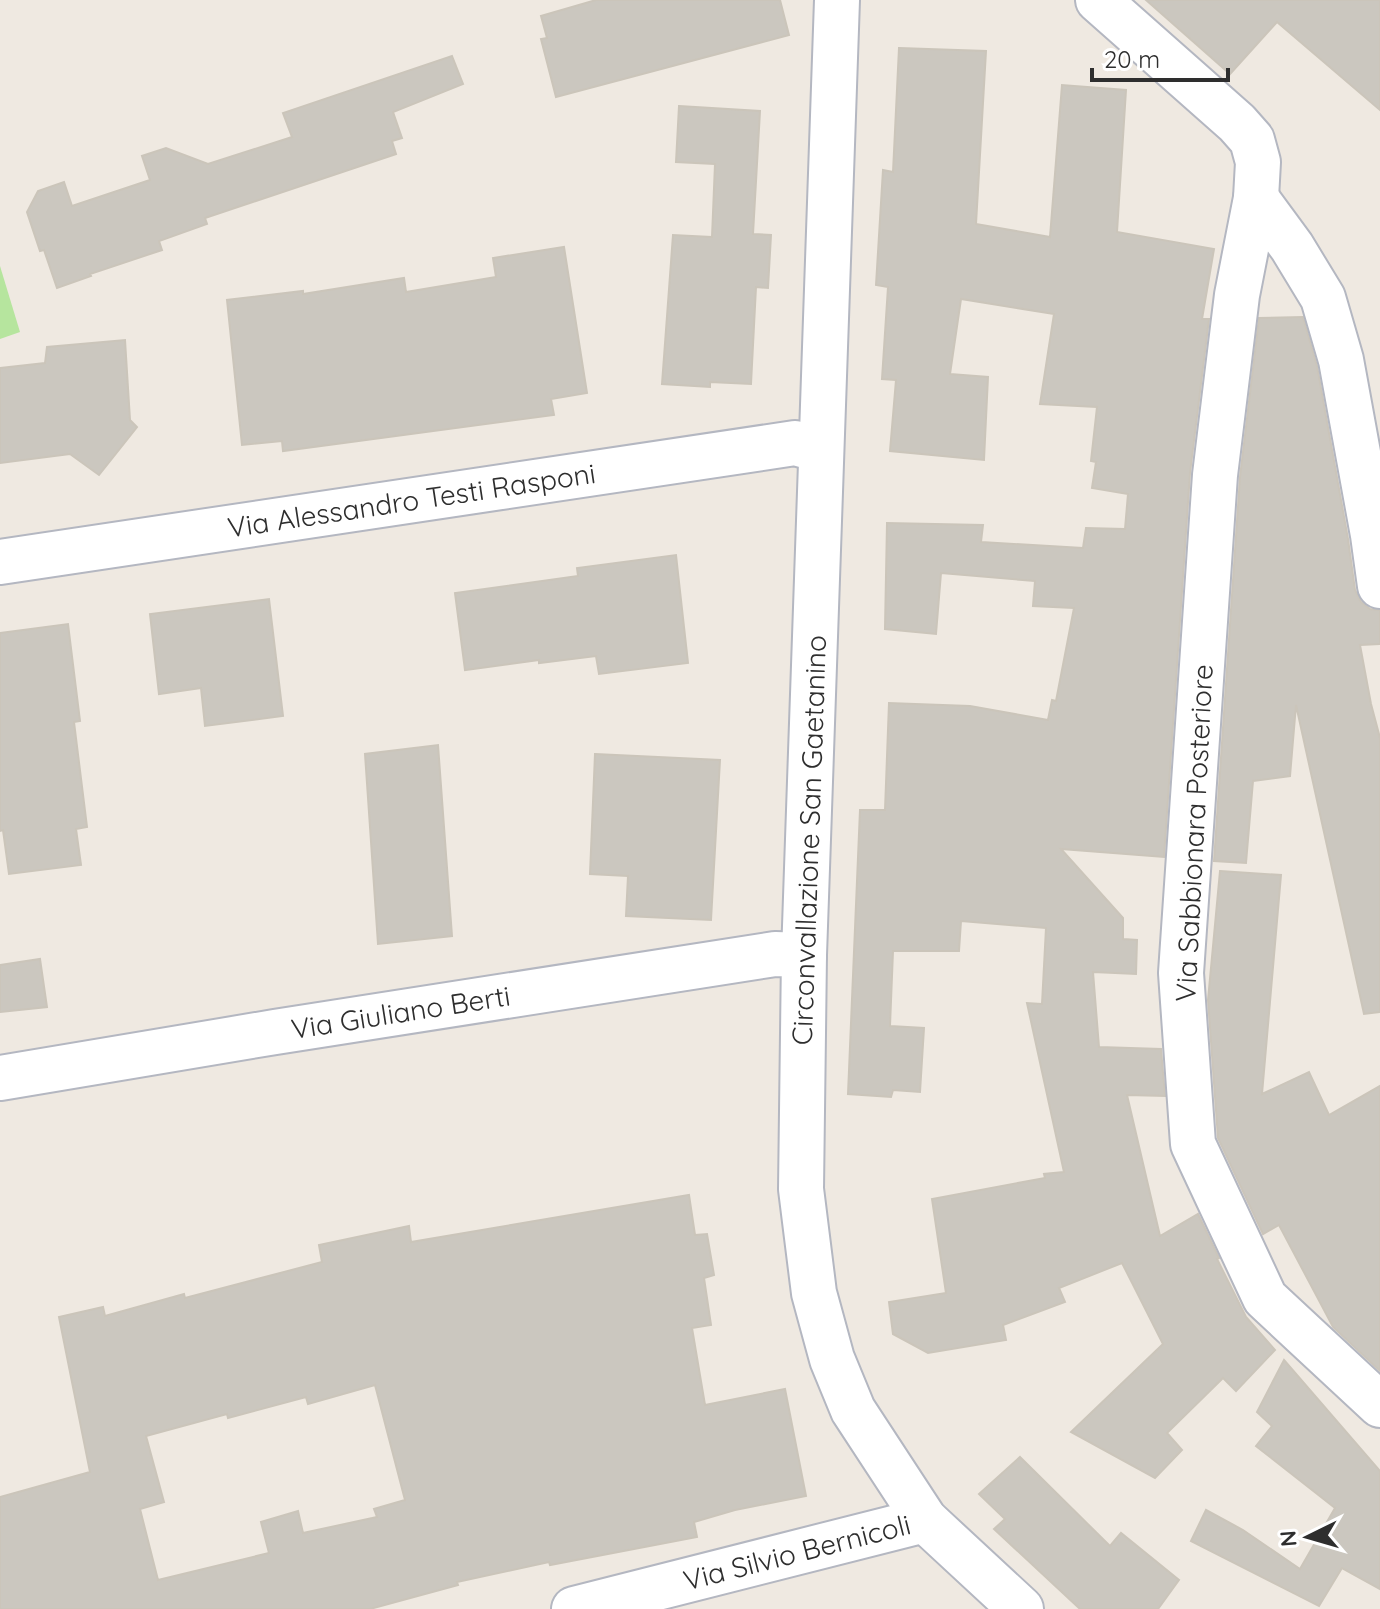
<svg xmlns="http://www.w3.org/2000/svg" width="1380" height="1609" font-family="Quicksand,sans-serif">
  <style>
    .green { fill: #b6e59e }
    .building { fill: #cbc7bf; stroke: #cbc5ba; stroke-width: 2; fill-rule: evenodd }
    .lines { fill: none; stroke-linecap: round; stroke-linejoin: round }
    .minor-casing { stroke: #b4b7c1; stroke-width: 48 }
    .tertiary-casing { stroke: #b4b7c1; stroke-width: 48 }
    .minor { stroke: #fff; stroke-width: 44 }
    .tertiary { stroke: #fff; stroke-width: 44 }
    .labels { text-anchor: middle; stroke-width: 8; stroke-linejoin: round; paint-order: stroke }
    .street-label { font-size: 28px; fill: #2e2e2e; stroke: #fff }
  </style>
  <rect width="100%" height="100%" fill="#efe9e1"/>
  <polygon class="green" points="0,266 20,332 0,339"/>
  <g class="building">
    <polygon points="596,0 780,0 789,35 556,97 541,39 547,38 541,16"/>
    <polygon points="1146,0 1380,0 1380,110 1277,22 1230,74"/>
    <polygon points="899,48 986,51 976,224 1050,237 1062,85 1126,90 1117,232 1214,249 1202,319 1209,319 1190,473 1164,857 1061,849 1123,918 1123,939 1137,940 1136,974 1093,972 1099,1047 1161,1049 1165,1096 1127,1095 1160,1236 1198,1214 1219,1258 1217,1259 1246,1317 1275,1350 1236,1391 1223,1378 1167,1433 1182,1450 1155,1478 1071,1432 1163,1344 1122,1263 1059,1288 1065,1302 1003,1325 1006,1340 928,1353 893,1334 889,1302 946,1293 932,1199 1045,1178 1044,1174 1064,1172 1027,1003 1042,1004 1046,928 961,921 959,951 893,951 890,1026 924,1028 920,1092 893,1090 891,1097 848,1094 860,810 885,810 889,703 970,706 1048,720 1052,700 1056,701 1074,608 1033,606 1035,581 941,573 936,634 885,629 887,523 983,525 981,542 1083,548 1086,528 1125,529 1128,494 1092,488 1096,462 1091,461 1097,407 1040,404 1054,314 961,299 950,374 988,377 984,460 890,451 896,380 882,379 888,287 876,285 883,170 893,172"/>
    <polygon points="452,56 463,84 393,112 402,138 392,141 396,154 205,218 207,224 159,241 162,250 90,274 91,276 57,288 44,250 40,251 27,212 38,191 64,182 72,206 150,180 142,156 166,148 208,164 292,137 283,113"/>
    <polygon points="679,106 760,111 753,234 771,235 768,288 756,287 751,384 710,382 710,387 662,384 673,235 712,237 715,164 676,162"/>
    <polygon points="564,247 587,393 551,399 554,415 283,451 282,441 242,445 227,300 303,291 303,294 404,278 406,292 496,277 493,258"/>
    <polygon points="1303,317 1317,366 1348,539 1355,590 1361,602 1370,609 1380,610 1380,644 1360,645 1371,704 1380,738 1380,1012 1364,1014 1296,705 1290,776 1253,781 1246,863 1214,861 1240,477 1259,318"/>
    <polygon points="125,340 130,420 137,427 99,475 70,454 0,463 0,368 45,363 47,347"/>
    <polygon points="676,555 688,663 599,674 596,656 539,663 539,660 465,670 455,593 578,576 577,568"/>
    <polygon points="269,599 283,716 205,726 201,688 159,694 150,614"/>
    <polygon points="68,624 80,721 74,722 87,827 76,829 81,865 9,874 3,830 0,831 0,633"/>
    <polygon points="438,745 452,936 378,944 365,754"/>
    <polygon points="595,754 720,760 711,920 626,916 628,876 590,874"/>
    <polygon points="1220,871 1281,875 1262,1094 1309,1072 1329,1115 1380,1086 1380,1371 1333,1327 1279,1225 1263,1234 1218,1138 1208,1000"/>
    <polygon points="40,959 47,1007 0,1012 0,965"/>
    <path d="M689,1195L695,1235L707,1234L714,1275L704,1278L711,1325L692,1328L705,1405L785,1389L806,1496L735,1510L694,1522L697,1537L550,1565L549,1562L457,1582L458,1585L370,1609H0V1497L90,1472L59,1317L103,1307L105,1316L184,1294L185,1298L322,1262L319,1245L409,1226L411,1242ZM375,1385L405,1500L374,1509L377,1517L303,1533L298,1511L261,1522L269,1553L158,1580L140,1509L164,1502L146,1436L227,1414L228,1418L306,1397L308,1404Z"/>
    <polygon points="1284,1360 1380,1471 1380,1589 1342,1568 1319,1606 1191,1541 1206,1510 1243,1530 1300,1569 1335,1508 1256,1446 1272,1426 1257,1412"/>
    <polygon points="1020,1457 1110,1546 1121,1533 1179,1580 1158,1609 1080,1609 994,1529 1005,1519 979,1494"/>
  </g>
  <g class="lines">
    <defs>
      <g id="minor">
        <polyline points="1098,0 1237,123 1252,140 1258,162 1256,198 1237,295 1215,475 1181,973 1193,1144 1265,1298 1380,1405"/>
        <polyline points="1256,198 1292,247 1323,298 1341,360 1373,535 1380,586"/>
        <path id="s1" d="M0,562L795,443L821,450"/>
        <path id="s2" d="M0,1078L275,1032L775,954L804,955"/>
        <path id="s3" d="M574,1609L925,1520"/>
      </g>
      <polyline id="tertiary" points="837,0 804,955 801,1189 814,1293 832,1359 853,1410 925,1520 1021,1609"/>
    </defs>
    <use href="#minor" class="minor-casing"/>
    <use href="#tertiary" class="tertiary-casing"/>
    <use href="#minor" class="minor"/>
    <use href="#tertiary" class="tertiary"/>
  </g>
  <g class="labels">
    <g class="street-label">
      <text dy="10" stroke="none"><textPath href="#s1" startOffset="416">Via Alessandro Testi Rasponi</textPath></text>
      <text transform="translate(1194 833) rotate(-87)" y="10">Via Sabbionara Posteriore</text>
      <text transform="translate(809 840) rotate(-88)" y="10">Circonvallazione San Gaetanino</text>
      <text dy="10" stroke="none"><textPath href="#s2" startOffset="406">Via Giuliano Berti</textPath></text>
      <text dy="10" stroke="none"><textPath href="#s3" startOffset="230">Via Silvio Bernicoli</textPath></text>
    </g>
  </g>
  <g transform="translate(1308 1537) rotate(265)" stroke="#ffffff" stroke-width="6" paint-order="stroke">
  <path d="M0-6L14 30L0 20L-14 30Z" fill="#2e2e2e"/>
  <text y="-12" font-size="22" font-weight="bold" text-anchor="middle" fill="#2e2e2e">N</text>
  </g>
  <path d="M1092 68v12h136v-12" fill="none" stroke="#2e2e2e" stroke-width="4"/>
  <text x="1104" y="68" font-size="24" fill="#2e2e2e" stroke="#ffffff" stroke-width="6" paint-order="stroke">20 m</text>
</svg>
